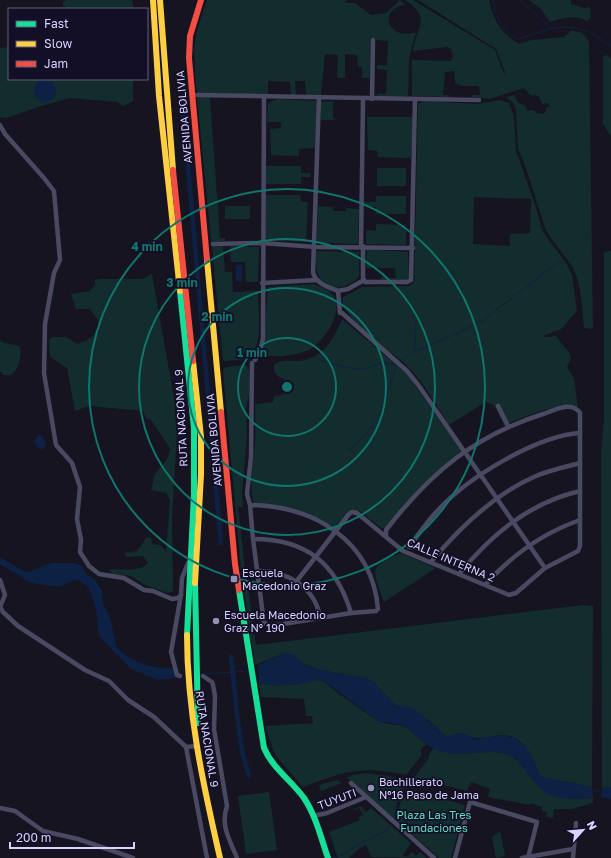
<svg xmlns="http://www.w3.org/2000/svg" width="611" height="858" font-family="'Golos Text',sans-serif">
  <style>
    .green { fill: #132c2d; fill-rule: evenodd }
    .water { fill: #0d2144 }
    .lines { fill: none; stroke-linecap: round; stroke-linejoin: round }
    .stream { stroke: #0d2144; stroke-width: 1 }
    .canal { stroke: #0d2144; stroke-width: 4.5 }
    .street { stroke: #4a4962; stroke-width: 4.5 }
    .fast { stroke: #16e098; stroke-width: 6 }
    .slow { stroke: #ffcf43; stroke-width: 6 }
    .jam { stroke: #f24e42; stroke-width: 6 }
    .ring { fill: none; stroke: #0f766e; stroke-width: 2 }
    .poi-dot { fill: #9591b1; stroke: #130f26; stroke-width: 1.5 }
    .labels { text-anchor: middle; stroke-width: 3.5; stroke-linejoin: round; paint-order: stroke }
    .street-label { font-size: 11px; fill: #d9d4ff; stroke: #130f26 }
    .poi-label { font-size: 11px; fill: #d9d4ff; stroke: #130f26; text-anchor: start }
    .park-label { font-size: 11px; fill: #5fe0c0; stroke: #130f26 }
    .centre { fill: #0f766e; stroke: #130f26; stroke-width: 2 }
    .ring-label { font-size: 12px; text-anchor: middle; font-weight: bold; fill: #0f766e; stroke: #130f26; stroke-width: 3.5; stroke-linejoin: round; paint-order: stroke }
  </style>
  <rect width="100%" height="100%" fill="#161421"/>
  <g class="green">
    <polygon points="67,0 132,0 134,9 68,9 63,6 63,1"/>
    <path d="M207,0H347L344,3H355L371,15L386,13L400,0L405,5C378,8 387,42 416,32L409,58L408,96H378L376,94H386L387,70L377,69V65H387L388,41L376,40L375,38H371L370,78H362V67H358L357,55L345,54V78H337L338,55L325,54L321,95H306L305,81H295L296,95H291L290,82L268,81V95L198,93L196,89L194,50L197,30Z"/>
    <path d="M405,0H413L495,50L501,67L507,77L496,49L418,0H489C493,20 501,33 519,44L532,40L564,37L571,31C581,31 584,33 589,42L593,329L584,328C582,309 582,285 573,268C565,255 552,242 545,228L526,168L518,148L516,110L513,103L506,97L515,95L518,103L526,106L527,111L533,110L537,113L544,114L547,107H550L548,103L542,104L539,96L530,95L524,88L489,99L472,97V95H480L479,86H462L455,83L454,71L445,72L443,95H449V97L412,96V60L451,61L453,57L451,49L447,47L413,51C416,26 433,19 405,0Z"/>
    <path d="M529,0H571V4L584,8L590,7L591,18L587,21C574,14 564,18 550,22L540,8Z"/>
    <polygon points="9,47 9,79 133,79 133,101 123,106 117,102 70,98 41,106 6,118 0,117 0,48"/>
    <polygon points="607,55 611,59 611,136 603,124 603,57"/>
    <path d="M200,97H210L220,238H225V241L212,242L223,245L225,272H232L233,292L258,291C258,307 264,348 249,357C241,361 232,360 224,361L223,359L197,98Z"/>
    <polygon points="279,99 317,101 315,148 299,149 299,156 271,155 270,129 281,128 281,122 267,122 268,104 274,100"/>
    <path d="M500,100L509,103L514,116L516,151L536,207L542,230L548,239L566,263L572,275L577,311L561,329L543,336L545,337L556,336L570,354L571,359L567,367L574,378L578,408C563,399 520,419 504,425L494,405L486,402L449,425C437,406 422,380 406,365C389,349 344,322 342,298L362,287L409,286L414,282L418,104L425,101L476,104ZM474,197L531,199L530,233L510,234V246L473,244Z"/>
    <polygon points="333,101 333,118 335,120 321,120 321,102"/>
    <polygon points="367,117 413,117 411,158 378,157 377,151 368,150"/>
    <polygon points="266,166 301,166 301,173 310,173 310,177 301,177 301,184 266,184"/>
    <rect x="377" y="168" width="29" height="18"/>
    <polygon points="265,195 300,195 301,202 308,202 306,242 279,241 266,238"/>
    <polygon points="376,196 406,196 406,214 376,214 376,207 364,206 364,202 376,202"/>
    <rect x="225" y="206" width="25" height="13"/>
    <polygon points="318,206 333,207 333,211 346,211 346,208 359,209 358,244 317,243"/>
    <polygon points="376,224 406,225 406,245 366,244 366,230 376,231"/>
    <polygon points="230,246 259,247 258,282 246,282 245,262 231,262"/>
    <polygon points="367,249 408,252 409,277 406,280 381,281 381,277 396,278 395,268 366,268"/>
    <path d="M316,251L359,252V276C348,290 325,293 318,274C315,268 316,258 316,251Z"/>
    <polygon points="611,251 611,787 602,788 601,454 604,418 604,252"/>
    <path d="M152,274L174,398L177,436L172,517L173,591L168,593L145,585L131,576L113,574L109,570C121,568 139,573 148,563L143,556L127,557L124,553L137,551L147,537L151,538L152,544L160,545L166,551L170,500L166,493L151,490L155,474L166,461L169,454L170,448L151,420L147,419L143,411L89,406L75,411L67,368L50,357L49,340L52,337H66L77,344L87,340L98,332V320L90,309H76L71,294L90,291L95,285V280L99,279H143Z"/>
    <path d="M314,284C320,287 329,289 333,295C345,311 324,342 309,350C294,356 279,357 263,356L268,287Z"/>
    <path d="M342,319L406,373L462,451C431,475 409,497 385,528H381L360,511L348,512L335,527C307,512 286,507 254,504C248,483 254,463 255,442C256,429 255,416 255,404L273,402L274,396L283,395L282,385L284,384V379C277,377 273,373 274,365C283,357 295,363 305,360C325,355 335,336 342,319Z"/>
    <path d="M0,339L1,342L19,346C23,352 19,370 12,374C9,376 6,375 3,375L0,371Z"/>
    <polygon points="246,365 249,371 250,392 246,408 247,436 242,494 243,507 238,507 245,569 241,569 223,370 226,367"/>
    <path d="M401,553L436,568L384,602C373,568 367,568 401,553Z"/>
    <path d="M241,571H246L256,645L583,605L593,606L592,787L541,777C530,760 527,734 501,735C493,736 483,739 476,738C473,738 470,736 467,735C460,732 453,735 446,737L426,718L395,705L373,682L366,678L320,670L303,664L299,660L285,653L255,665Z"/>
    <path d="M318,679L324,681L335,691L378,721L388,724L405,726L426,744L421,749V756L406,775C364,765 342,772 303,787L275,755L265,726L313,723L312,716H306L304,699L261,697L259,683C277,688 300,684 318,679Z"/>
    <path d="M434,748C459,760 487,745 513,756C546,791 539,801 593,798V803L572,809H554L553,818L546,817L547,812L542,811V807L530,803V805L488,797L490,789L471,782L467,791L414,778L428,759L429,754Z"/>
    <polygon points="365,773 389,776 406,782 398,797 394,820 354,782 346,778 353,775"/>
    <polygon points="337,780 342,783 321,791 319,785"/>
    <polygon points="412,790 465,805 451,858 439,858 396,820 401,800"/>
    <polygon points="269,792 277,850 246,854 238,796"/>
    <polygon points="361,806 366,812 371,808 411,843 403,855 406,857 412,852 416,856 420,852 427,858 371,857 366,845 357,850 349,858 338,858 329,832 360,820 358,818 363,815 359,808 354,810 353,809"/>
    <polygon points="500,831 505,856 496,858 492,837"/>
  </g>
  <g class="water">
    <circle cx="45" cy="91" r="11"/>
    <rect x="236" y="265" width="6" height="16"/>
    <polygon points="38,435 42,436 46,443 44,448 40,450 34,442"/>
    <path d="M0,557L23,571L29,572L51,563H74L82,566L86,574L95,580L102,591L103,604L110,616L116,647C130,661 154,670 174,668L176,678L158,680L131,669L99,636L96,608L89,588L78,580H74L58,587L31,583L0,564Z"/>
    <path d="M285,653L294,655L303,664L320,670L366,678L373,682L395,705L409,707L420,713L446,737L455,734L464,733L475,739L503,735L515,738L528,749L541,777L592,787L593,798C539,802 545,791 513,756L497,752L453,754L438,751L426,744L405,726L378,721L324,681C317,679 311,682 303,683C290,685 272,687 259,683L258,665Z"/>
    <polygon points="611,787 611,799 601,797 602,788"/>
  </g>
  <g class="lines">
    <g class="stream">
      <path d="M493,0C496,19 501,30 518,39L552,28"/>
      <path d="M520,0L552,28C582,26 588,30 611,46"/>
      <polyline points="415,351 416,314"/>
      <path d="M316,357L319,360C332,363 347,369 360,369C373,368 384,358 396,366L380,416L355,446L349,450"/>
      <polyline points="401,361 409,354 460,332 483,320 563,259"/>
      <polyline points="201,674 250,671"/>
      <polyline points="591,791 595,790 602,792"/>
      <polyline points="394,820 397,803 407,782 426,758 425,752 430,747"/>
      <polyline points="332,858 342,855 358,845 387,830 392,823"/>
    </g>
    <g class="canal">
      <polyline points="182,98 221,543"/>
      <polyline points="231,657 237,714"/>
      <polyline points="237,714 242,751 249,776"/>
    </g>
    <g class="street">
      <polyline points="197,95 479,100"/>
      <path d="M319,98L313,272C315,283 328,287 338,291L348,289L364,280"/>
      <polyline points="372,99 373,40"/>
      <polyline points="0,125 5,134 44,178 54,191 60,260 54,273 45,324 44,373 56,445 72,463 80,487 77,519 81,540 80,552 89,566 99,574 124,578 144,590 153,591 172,599 178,598 181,595"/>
      <polyline points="213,244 262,243 316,247 413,248"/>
      <polyline points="361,246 363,99"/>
      <polyline points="363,246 363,278 365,282 407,282 411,280 415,99"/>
      <polyline points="262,283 317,280"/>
      <polyline points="338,291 340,313 342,313 407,371 419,386 545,568"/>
      <polyline points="255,360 261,348 263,338 264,98"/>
      <polyline points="498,406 508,426"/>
      <path d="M250,505C314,506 372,540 378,609L376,611L351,613L271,626L264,623L253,539L250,505L247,494L251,457L252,363"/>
      <path d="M253,539C306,539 336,563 351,613"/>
      <path d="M409,547C419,534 428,520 439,509C469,477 536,436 580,433"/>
      <path d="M431,562C460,527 494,494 536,476C550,470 565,467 580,463"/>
      <path d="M258,571C286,570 316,588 320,618"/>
      <path d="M459,574C492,534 529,503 580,491"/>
      <polyline points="0,580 5,595 0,607 3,612 18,626 85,670 109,681 128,700 154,717 186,747 197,746"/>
      <path d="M296,582L349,514L352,512L357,513L403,551L509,595L516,593L545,568L578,551L580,546V413C572,401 557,409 546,413C475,435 431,472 386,530V536"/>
      <path d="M486,584C512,555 543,533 580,520"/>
      <polyline points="180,676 177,675 171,652 181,595 182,578 188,563"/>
      <path d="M203,676L212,682L213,685L215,696L214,729L227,806C220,826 230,840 237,858"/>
      <polyline points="186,747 207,858"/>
      <polyline points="351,783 434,858"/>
      <polyline points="0,808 15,811 43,831 78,839 133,858"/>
      <polyline points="313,816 327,813 366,797"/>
      <polyline points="455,858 470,802 537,822 528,858"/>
      <polyline points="522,858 573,849"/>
      <polyline points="573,858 576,823"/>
    </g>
    <g class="fast">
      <polyline points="180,291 194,428 194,494 187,635"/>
      <polyline points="195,583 198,723"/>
      <path d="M239,590L264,748C273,769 291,780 304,798C316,816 321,838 328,858"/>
    </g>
    <g class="slow">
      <polyline points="153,0 159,96 180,291"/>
      <polyline points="160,0 173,170"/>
      <polyline points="207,260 221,412"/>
      <polyline points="193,361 201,437 201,474 195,583"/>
      <path d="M187,635C187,711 203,784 220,858"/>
    </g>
    <g class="jam">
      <polyline points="201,0 190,36 189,58 207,260"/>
      <polyline points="173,170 193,361"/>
      <polyline points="221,412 235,564 239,590"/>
    </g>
  </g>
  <g class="ring">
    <circle cx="287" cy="387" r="49"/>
    <circle cx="287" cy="387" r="99"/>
    <circle cx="287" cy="387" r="148"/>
    <circle cx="287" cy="387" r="198"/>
  </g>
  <g class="poi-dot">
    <rect x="230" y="575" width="8" height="8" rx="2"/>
    <circle cx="216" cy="621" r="4"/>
    <circle cx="371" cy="788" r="4"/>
  </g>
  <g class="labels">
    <g class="street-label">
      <text transform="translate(184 117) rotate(-95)" y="4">AVENIDA BOLIVIA</text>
      <text transform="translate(181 418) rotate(-93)" y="4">RUTA NACIONAL 9</text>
      <text transform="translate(214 440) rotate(-95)" y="4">AVENIDA BOLIVIA</text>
      <text transform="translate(451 560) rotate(23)" y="4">CALLE INTERNA 2</text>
      <text transform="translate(207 739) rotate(81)" y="4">RUTA NACIONAL 9</text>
      <text transform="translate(337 799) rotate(-20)" y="4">TUYUTI</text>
    </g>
    <g class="poi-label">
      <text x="242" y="577">Escuela<tspan x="242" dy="13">Macedonio Graz</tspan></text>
      <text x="224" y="619">Escuela Macedonio<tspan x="224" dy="13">Graz N° 190</tspan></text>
      <text x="379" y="786">Bachillerato<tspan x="379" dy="13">Nº16 Paso de Jama</tspan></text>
    </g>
    <g class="park-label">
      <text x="434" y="819">Plaza Las Tres<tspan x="434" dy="13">Fundaciones</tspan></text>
    </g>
  </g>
  <circle cx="287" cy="387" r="6" class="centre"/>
  <g class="ring-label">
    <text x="147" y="251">4 min</text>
    <text x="182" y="287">3 min</text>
    <text x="217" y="321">2 min</text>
    <text x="252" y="357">1 min</text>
  </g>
  <rect x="8" y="8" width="140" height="72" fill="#130f26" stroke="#625e7d"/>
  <rect x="16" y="21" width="20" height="6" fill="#16e098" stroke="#625e7d"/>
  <text x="44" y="28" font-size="12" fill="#d9d4ff">Fast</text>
  <rect x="16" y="41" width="20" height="6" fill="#ffcf43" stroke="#625e7d"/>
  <text x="44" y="48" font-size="12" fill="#d9d4ff">Slow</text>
  <rect x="16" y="61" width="20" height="6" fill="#f24e42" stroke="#625e7d"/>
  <text x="44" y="68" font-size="12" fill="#d9d4ff">Jam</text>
  <g transform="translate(583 830) rotate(63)" stroke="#130f26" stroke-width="3" paint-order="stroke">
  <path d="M0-3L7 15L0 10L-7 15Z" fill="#d9d4ff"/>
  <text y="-6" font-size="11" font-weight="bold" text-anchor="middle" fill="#d9d4ff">N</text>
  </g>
  <path d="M10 842v6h124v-6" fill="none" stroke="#d9d4ff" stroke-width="2"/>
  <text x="16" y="842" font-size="12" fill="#d9d4ff" stroke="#130f26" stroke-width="3" paint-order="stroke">200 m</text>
</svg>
